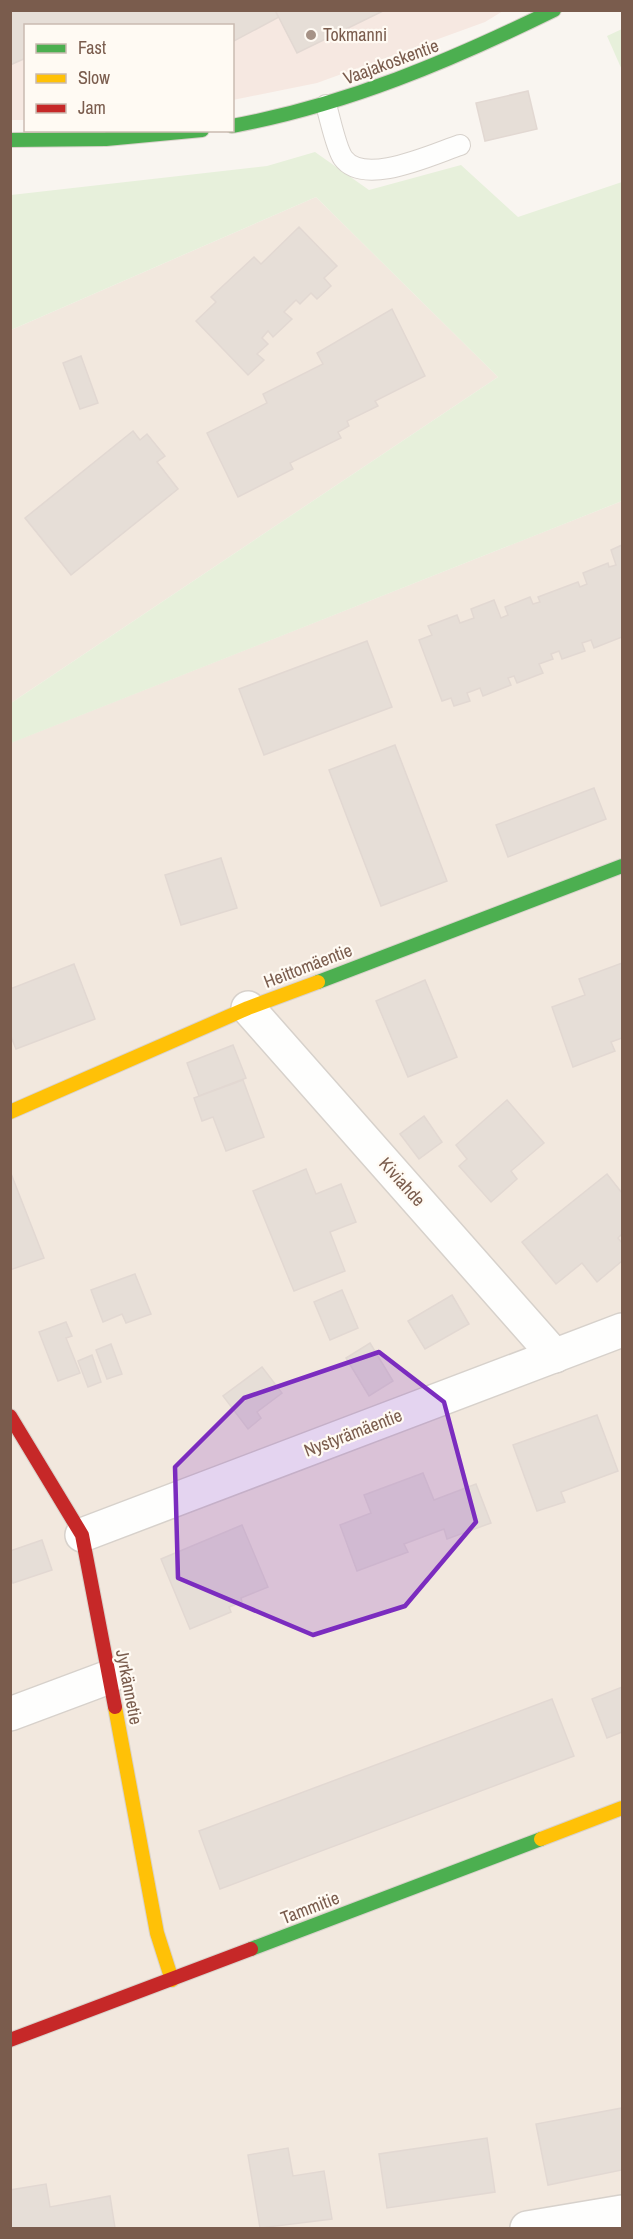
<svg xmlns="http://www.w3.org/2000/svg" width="633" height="2239" font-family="'Archivo Narrow',sans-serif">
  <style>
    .residential { fill: #f2e8de }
    .commercial { fill: #f6e8e1 }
    .green { fill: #e7f0db }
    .building { fill: #e6ded7; stroke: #e2d8d2; stroke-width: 1.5 }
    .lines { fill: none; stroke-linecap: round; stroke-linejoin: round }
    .lane-casing { stroke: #d7d1cb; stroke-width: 22 }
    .street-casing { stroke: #d7d1cb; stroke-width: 36 }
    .fast-casing { stroke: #d9d2cb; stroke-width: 16 }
    .slow-casing { stroke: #d9d2cb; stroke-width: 16 }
    .jam-casing { stroke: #d9d2cb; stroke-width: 16 }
    .lane { stroke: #fefefd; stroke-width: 20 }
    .street { stroke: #fefefd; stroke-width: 33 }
    .fast { stroke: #4caf50; stroke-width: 14 }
    .slow { stroke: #ffc107; stroke-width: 14 }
    .jam { stroke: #c62828; stroke-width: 14 }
    .marked { fill: #7b2cbf; fill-opacity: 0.2; stroke: #7b2cbf; stroke-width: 4.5; stroke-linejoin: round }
    .poi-dot { fill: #a69286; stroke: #fffaf3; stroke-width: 2 }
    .labels { text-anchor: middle; stroke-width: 4.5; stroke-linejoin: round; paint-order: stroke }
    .poi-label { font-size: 18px; fill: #7a5c4d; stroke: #fffaf3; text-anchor: start }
    .street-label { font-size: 18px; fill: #7a5c4d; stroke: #fffaf3 }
  </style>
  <rect width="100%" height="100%" fill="#f9f5f0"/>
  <g class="residential">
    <polygon points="316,197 498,377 11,703 11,330"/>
    <polygon points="622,501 622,2228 11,2228 10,743"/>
  </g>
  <polygon class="commercial" points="11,11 503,11 485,22 317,83 233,100 232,26 26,26 25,120 11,120"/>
  <g class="green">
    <polygon points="622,29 622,70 607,36"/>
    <polygon points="315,152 369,190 461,165 518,217 622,182 622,501 11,743 11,703 498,377 316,197 11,330 11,195 267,166"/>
  </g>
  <g class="building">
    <polygon points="10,10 275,10 279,17 232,42 232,26 26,26 26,58 10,65"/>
    <polygon points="275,10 385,10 297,53"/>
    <polygon points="528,91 537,129 485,141 476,103"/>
    <polygon points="299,227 337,266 324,278 331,286 317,299 311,293 300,304 296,300 284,312 292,319 273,337 268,331 262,338 268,344 257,354 264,360 248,375 196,321 216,302 211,297 254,257 261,264"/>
    <polygon points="392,309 425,376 375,401 378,406 347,421 349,426 338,432 341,438 290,463 293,469 238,497 207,433 267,403 263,394 323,364 317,353"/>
    <polygon points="81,356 98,403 80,409 63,363"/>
    <polygon points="133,431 140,440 147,434 165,456 157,462 178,489 71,575 25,518"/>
    <polygon points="622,545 622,637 594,648 591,640 582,643 585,651 562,659 559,651 551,654 553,659 539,664 543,673 517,683 514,676 508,678 511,685 483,696 480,688 467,693 470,701 454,706 451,698 442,701 419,640 432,635 428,626 457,615 460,623 474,618 471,609 494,600 501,618 508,615 505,607 530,597 533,604 540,602 538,597 578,582 580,587 587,584 583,573 608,563 609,567 616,565 611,550"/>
    <polygon points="367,641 392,707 264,755 239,689"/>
    <polygon points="395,745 447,881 381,906 329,770"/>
    <polygon points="594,788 606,819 508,857 496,825"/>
    <polygon points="221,858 237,908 181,925 165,875"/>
    <polygon points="622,963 622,1038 611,1042 615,1051 573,1067 552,1007 585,995 579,979"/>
    <polygon points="74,964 95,1019 16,1049 10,1034 10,989"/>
    <polygon points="425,980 457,1057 408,1077 376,1001"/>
    <polygon points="233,1045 246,1078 199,1096 187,1063"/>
    <polygon points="243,1080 264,1137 226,1151 213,1117 202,1121 194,1098"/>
    <polygon points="507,1100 544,1143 511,1171 517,1179 491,1202 459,1166 467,1159 456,1145"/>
    <polygon points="424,1116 442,1142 419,1159 400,1134"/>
    <polygon points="306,1169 316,1194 341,1184 356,1222 330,1232 345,1271 294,1291 253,1191"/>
    <polygon points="10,1171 44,1258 10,1270"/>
    <polygon points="607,1174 622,1193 622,1234 618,1238 622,1243 622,1261 597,1282 582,1263 556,1284 522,1242"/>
    <polygon points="135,1274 151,1314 126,1323 122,1314 103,1322 91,1290"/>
    <polygon points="342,1290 358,1328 330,1340 314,1302"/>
    <polygon points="452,1295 469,1324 425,1349 408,1321"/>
    <polygon points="66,1322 72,1336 66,1338 80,1373 58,1381 39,1332"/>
    <polygon points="370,1343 393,1381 369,1396 346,1358"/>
    <polygon points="111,1344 122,1374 107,1379 96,1350"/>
    <polygon points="92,1355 101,1382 88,1387 78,1361"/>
    <polygon points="262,1367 282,1393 257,1412 261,1418 248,1429 223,1396"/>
    <polygon points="597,1415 618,1471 561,1492 565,1502 537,1511 513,1445"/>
    <polygon points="423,1473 434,1500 476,1484 491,1523 447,1539 444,1529 404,1544 408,1552 357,1571 340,1525 371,1513 364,1495"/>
    <polygon points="242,1525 268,1587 241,1598 242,1602 229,1607 231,1612 190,1629 161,1559"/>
    <polygon points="42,1540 52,1570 13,1583 10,1576 10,1551"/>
    <polygon points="622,1687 622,1732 607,1738 592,1699"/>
    <polygon points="552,1699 574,1756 220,1889 199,1831"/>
    <polygon points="622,2108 622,2170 548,2185 536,2124"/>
    <polygon points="487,2138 495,2192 387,2208 379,2154"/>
    <polygon points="288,2148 293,2176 324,2171 332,2219 260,2228 248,2155"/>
    <polygon points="46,2184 50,2207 110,2196 115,2228 10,2228 10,2190"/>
  </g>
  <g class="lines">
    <defs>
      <path id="lane" d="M326,105C330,118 336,148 343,158C364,187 433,154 460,145"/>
      <g id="street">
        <polyline points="248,1008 555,1356"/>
        <polyline points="82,1535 622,1330"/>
        <polyline points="10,1714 109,1677"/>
        <polyline points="527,2228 622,2212"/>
      </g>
      <g id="fast">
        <path d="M232,126C346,105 450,61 554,10"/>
        <polyline points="10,140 106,139 202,130"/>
        <polyline points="318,982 622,866"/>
        <polyline points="251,1949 541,1839"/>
      </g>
      <g id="slow">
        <polyline points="10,1112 248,1008 318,982"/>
        <polyline points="115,1707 157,1933 172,1980"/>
        <polyline points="541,1839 622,1808"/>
      </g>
      <g id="jam">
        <polyline points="10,1416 82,1535 115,1707"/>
        <polyline points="10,2040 251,1949"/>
      </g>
    </defs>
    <use href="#lane" class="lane-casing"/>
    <use href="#street" class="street-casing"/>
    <use href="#fast" class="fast-casing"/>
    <use href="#slow" class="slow-casing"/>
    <use href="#jam" class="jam-casing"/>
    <use href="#lane" class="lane"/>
    <use href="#street" class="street"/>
    <use href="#fast" class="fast"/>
    <use href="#slow" class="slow"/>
    <use href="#jam" class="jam"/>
  </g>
  <path class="marked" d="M379,1352L444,1402L476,1522L405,1606L313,1635L178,1578L175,1467L244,1398Z"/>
  <circle class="poi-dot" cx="311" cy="35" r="6"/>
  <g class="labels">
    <g class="poi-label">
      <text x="323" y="41">Tokmanni</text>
    </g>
    <g class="street-label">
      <text transform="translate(391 62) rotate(-20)" y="6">Vaajakoskentie</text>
      <text transform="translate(308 966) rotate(-21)" y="6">Heittomäentie</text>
      <text transform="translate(402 1182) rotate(48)" y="6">Kiviahde</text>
      <text transform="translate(353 1433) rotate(-21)" y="6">Nystyrämäentie</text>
      <text transform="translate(129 1687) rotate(79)" y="6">Jyrkännetie</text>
      <text transform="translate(310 1908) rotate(-21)" y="6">Tammitie</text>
    </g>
  </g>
  <rect width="633" height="2239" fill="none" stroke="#7a5c4d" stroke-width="24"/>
  <rect x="24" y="24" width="210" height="108" fill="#fffaf3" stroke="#cabbb1" stroke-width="1.5"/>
  <rect x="36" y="44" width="30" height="9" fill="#4caf50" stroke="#cabbb1" stroke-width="1.5"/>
  <text x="78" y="54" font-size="18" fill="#7a5c4d">Fast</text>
  <rect x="36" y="74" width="30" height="9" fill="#ffc107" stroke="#cabbb1" stroke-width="1.5"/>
  <text x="78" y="84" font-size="18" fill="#7a5c4d">Slow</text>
  <rect x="36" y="104" width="30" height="9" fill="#c62828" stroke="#cabbb1" stroke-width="1.5"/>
  <text x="78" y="114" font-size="18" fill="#7a5c4d">Jam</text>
</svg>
